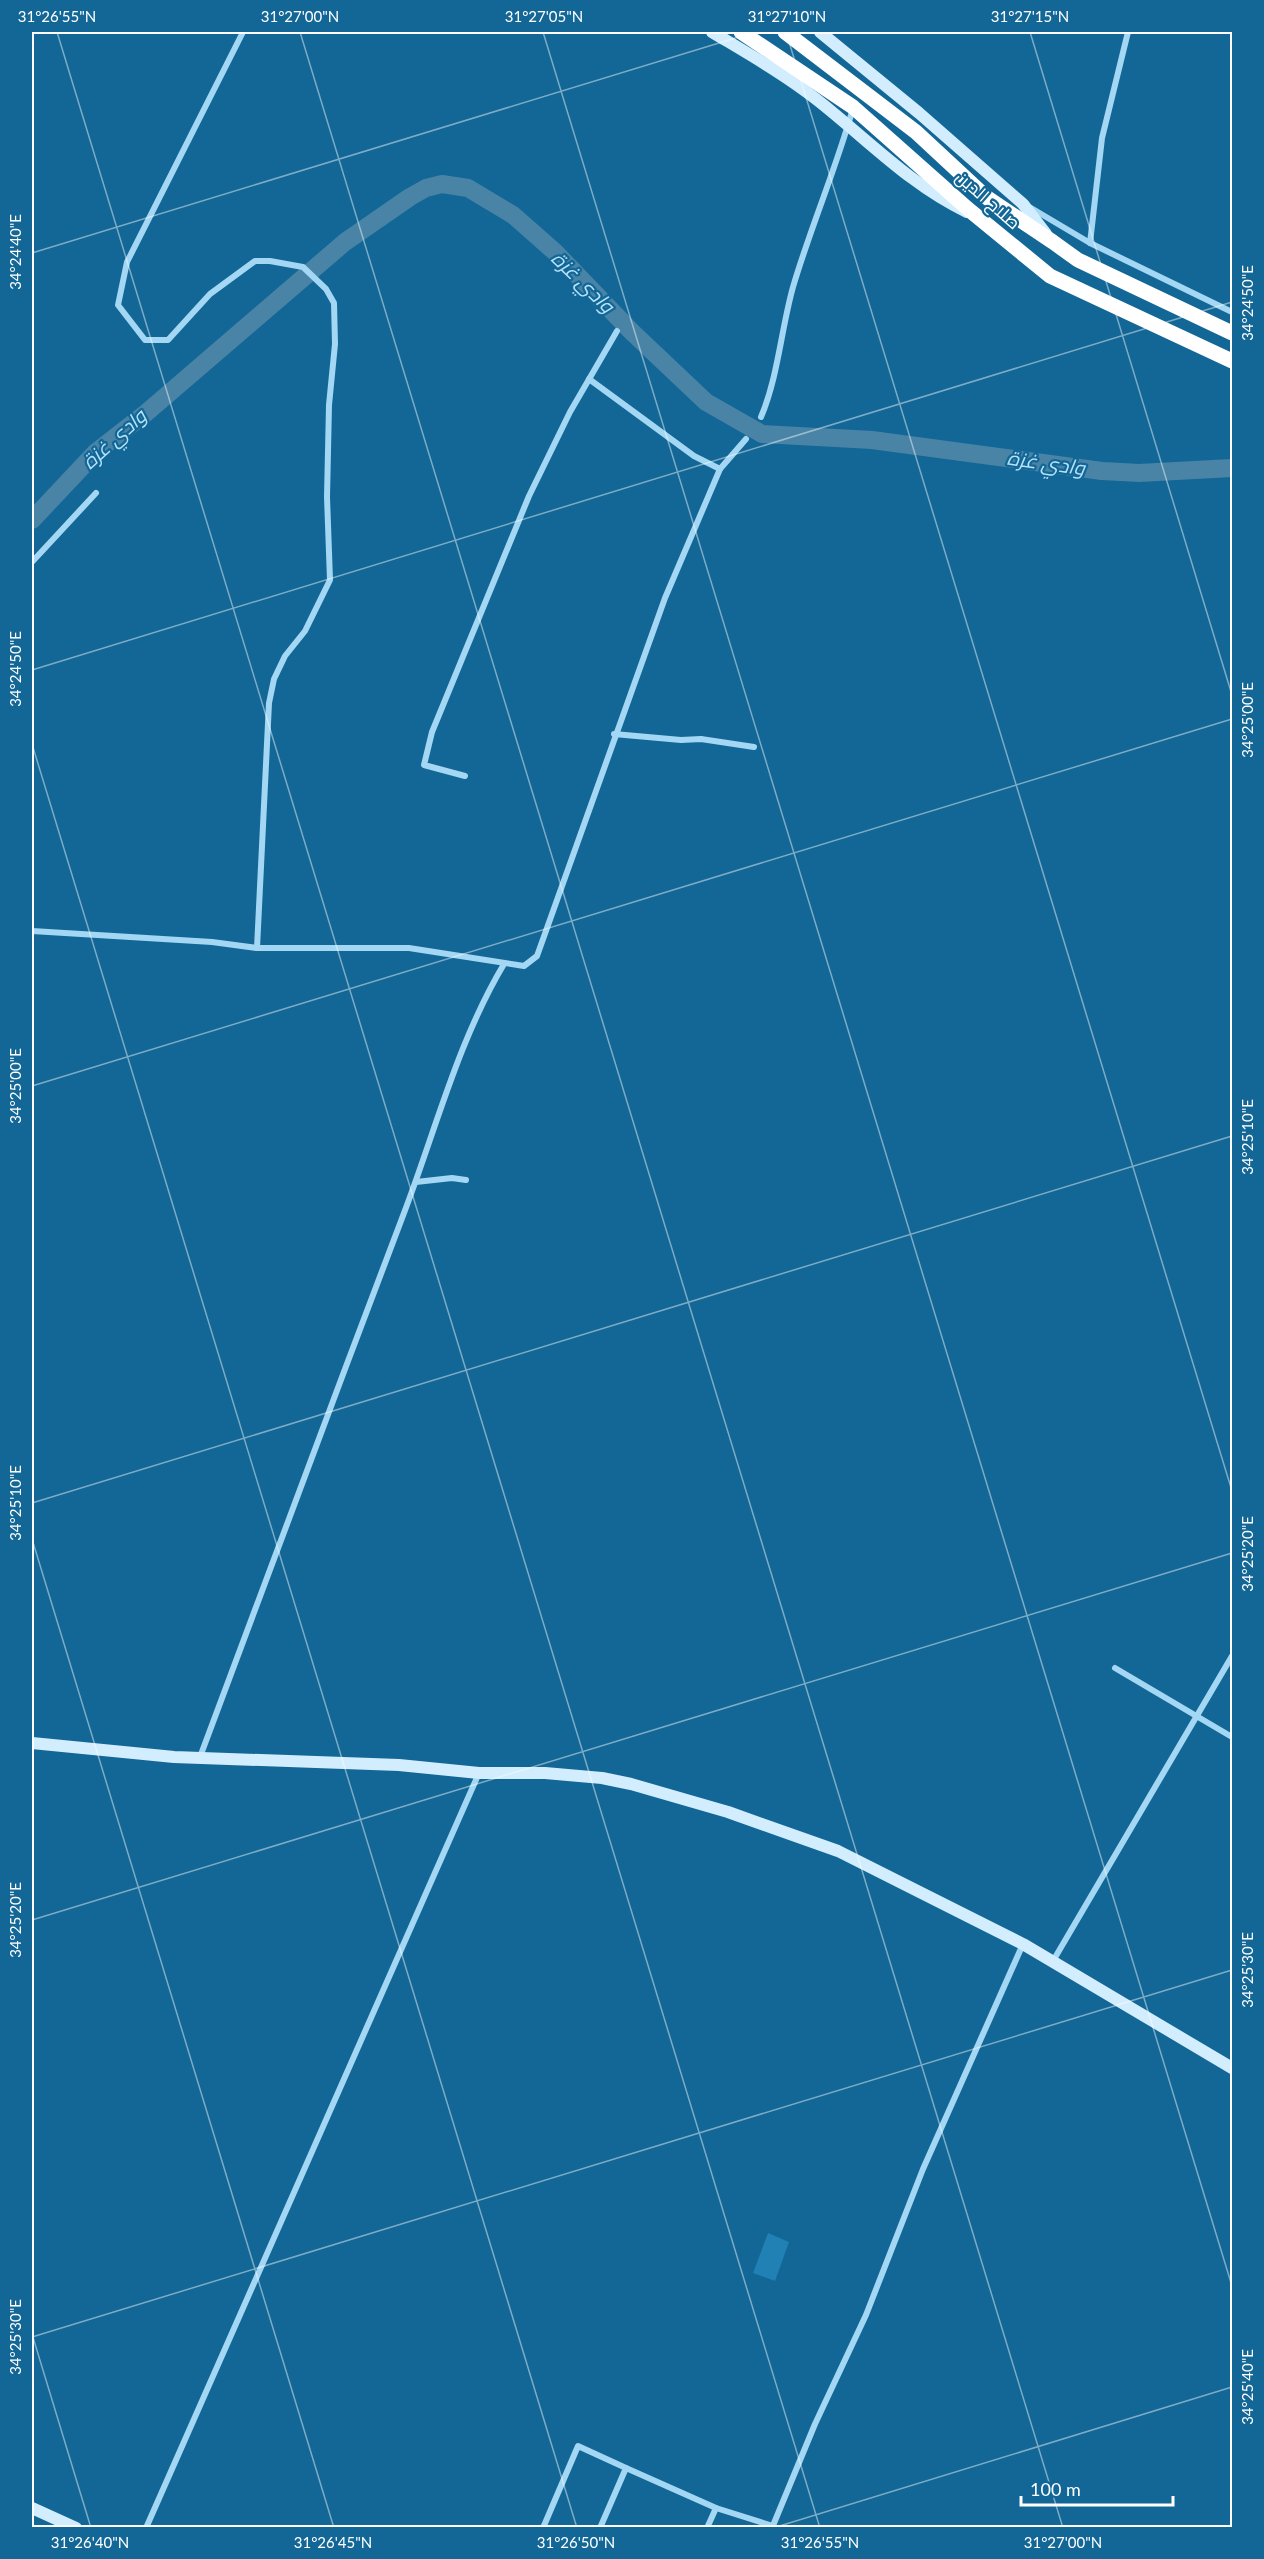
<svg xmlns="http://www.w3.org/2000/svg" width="1264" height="2559" font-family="Lato,Cairo,sans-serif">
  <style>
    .green { fill: #2180b4 }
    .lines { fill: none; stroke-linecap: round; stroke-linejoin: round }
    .river { stroke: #4984a6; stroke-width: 18 }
    .street { stroke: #a3d7f3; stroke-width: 6 }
    .secondary { stroke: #d2edfd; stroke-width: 12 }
    .highway { stroke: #fff; stroke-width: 15 }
    .ticks { fill: none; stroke: #fff; stroke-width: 1.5; stroke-opacity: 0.45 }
    .labels { text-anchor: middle; stroke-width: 4.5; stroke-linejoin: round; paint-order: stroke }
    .street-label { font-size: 18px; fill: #fff; stroke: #126797 }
    .water-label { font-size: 20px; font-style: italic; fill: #b7e3fa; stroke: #126797 }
    .neatline { fill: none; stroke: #fff; stroke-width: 2 }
    .ticks-label { font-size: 15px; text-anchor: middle; fill: #fff }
  </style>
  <rect width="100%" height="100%" fill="#126797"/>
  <polygon class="green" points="768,2233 789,2242 775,2281 753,2273"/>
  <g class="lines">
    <polyline class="river" points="32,520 96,452 146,413 345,242 410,197 426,188 442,184 468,188 513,215 555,252 632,332 706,402 762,434 872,440 1102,471 1139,473 1232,468"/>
    <g class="street">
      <polyline points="243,32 127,262 118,305 145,340 168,340 210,294 255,261 270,261 303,267 326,289 334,303 335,344 329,405 327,497 330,580 305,631 285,656 274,679 269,703 257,948"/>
      <polyline points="1031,208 1090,243 1232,312"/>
      <polyline points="1090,243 1102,138 1128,32"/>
      <polyline points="589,379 694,456 720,469 746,439"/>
      <path d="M761,417C778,377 781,330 793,287C811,226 836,169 853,108"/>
      <polyline points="32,562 96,493"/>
      <polyline points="614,734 681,740 701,739 754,747"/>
      <polyline points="465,776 424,765 432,732 529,496 570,412 617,331"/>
      <polyline points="32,931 212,942 257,948 409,948 524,966 537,956 665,598 720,469"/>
      <polyline points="416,1182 452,1178 466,1180"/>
      <polyline points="1115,1668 1232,1737"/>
      <path d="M200,1757C268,1576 335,1394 404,1213C436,1129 458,1041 504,964"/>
      <polyline points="1053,1961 1232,1656"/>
      <polyline points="146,2528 479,1773"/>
      <polyline points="543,2528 578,2446 626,2468"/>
      <polyline points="600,2528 626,2468 716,2508 773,2526"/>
      <polyline points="707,2528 716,2508"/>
      <polyline points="772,2528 815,2424 866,2315 923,2169 1023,1944"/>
    </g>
    <g class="secondary">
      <path d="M712,32C747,53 784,74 816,99C866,138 910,185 967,212"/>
      <polyline points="820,32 919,113 1023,204 1046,234"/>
      <polyline points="32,1743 174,1757 399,1765 479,1773 545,1773 602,1778 631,1784 728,1812 838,1851 1023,1944 1232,2068"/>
      <polyline points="32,2508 76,2528"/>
    </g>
    <g class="highway">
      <polyline points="741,32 853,107 968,209 1050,276 1232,361"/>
      <polyline points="785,32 916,132 986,197 1053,242 1078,260 1232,333"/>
    </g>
  </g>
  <path class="ticks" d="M57,32L820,2528M300,32L1063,2528M543,32L1232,2286M786,32L1232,1491M1030,32L1232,695M32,253L755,32M32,670L1232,302M32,744L577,2528M32,1086L1232,719M32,1503L1232,1136M32,1539L334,2528M32,1920L1232,1553M32,2334L91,2528M32,2337L1232,1970M773,2528L1232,2387"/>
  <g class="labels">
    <g class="street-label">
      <text transform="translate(988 200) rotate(41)" y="6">صلاح الدين</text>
    </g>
    <g class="water-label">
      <text transform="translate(583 282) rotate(44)" y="7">وادي غزة</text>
      <text transform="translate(114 439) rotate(-42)" y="7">وادي غزة</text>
      <text transform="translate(1046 463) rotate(8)" y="7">وادي غزة</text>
    </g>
  </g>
  <rect width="1264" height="2559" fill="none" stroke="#126797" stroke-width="66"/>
  <path d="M1021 2496v9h152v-9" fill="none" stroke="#ffffff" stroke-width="3"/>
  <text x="1030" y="2496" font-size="18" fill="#ffffff" stroke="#126797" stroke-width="4.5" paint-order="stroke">100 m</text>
  <rect x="33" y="33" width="1198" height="2493" class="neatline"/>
  <g class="ticks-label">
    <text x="57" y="22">31°26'55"N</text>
    <text x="300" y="22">31°27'00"N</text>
    <text x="544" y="22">31°27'05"N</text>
    <text x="787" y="22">31°27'10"N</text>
    <text x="1030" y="22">31°27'15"N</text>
    <text transform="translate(16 252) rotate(-90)" y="5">34°24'40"E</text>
    <text transform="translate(1248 303) rotate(-90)" y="5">34°24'50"E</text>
    <text transform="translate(16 669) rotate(-90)" y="5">34°24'50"E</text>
    <text transform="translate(1248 720) rotate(-90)" y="5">34°25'00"E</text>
    <text transform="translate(16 1086) rotate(-90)" y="5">34°25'00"E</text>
    <text transform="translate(1248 1137) rotate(-90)" y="5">34°25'10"E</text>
    <text transform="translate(16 1503) rotate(-90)" y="5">34°25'10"E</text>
    <text transform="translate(1248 1554) rotate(-90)" y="5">34°25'20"E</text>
    <text transform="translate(16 1920) rotate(-90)" y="5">34°25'20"E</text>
    <text transform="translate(1248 1970) rotate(-90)" y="5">34°25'30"E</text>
    <text transform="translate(16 2337) rotate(-90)" y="5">34°25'30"E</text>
    <text transform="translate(1248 2387) rotate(-90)" y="5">34°25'40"E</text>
    <text x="90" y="2548">31°26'40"N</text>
    <text x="333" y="2548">31°26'45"N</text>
    <text x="576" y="2548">31°26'50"N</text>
    <text x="820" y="2548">31°26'55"N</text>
    <text x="1063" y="2548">31°27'00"N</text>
  </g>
</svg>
